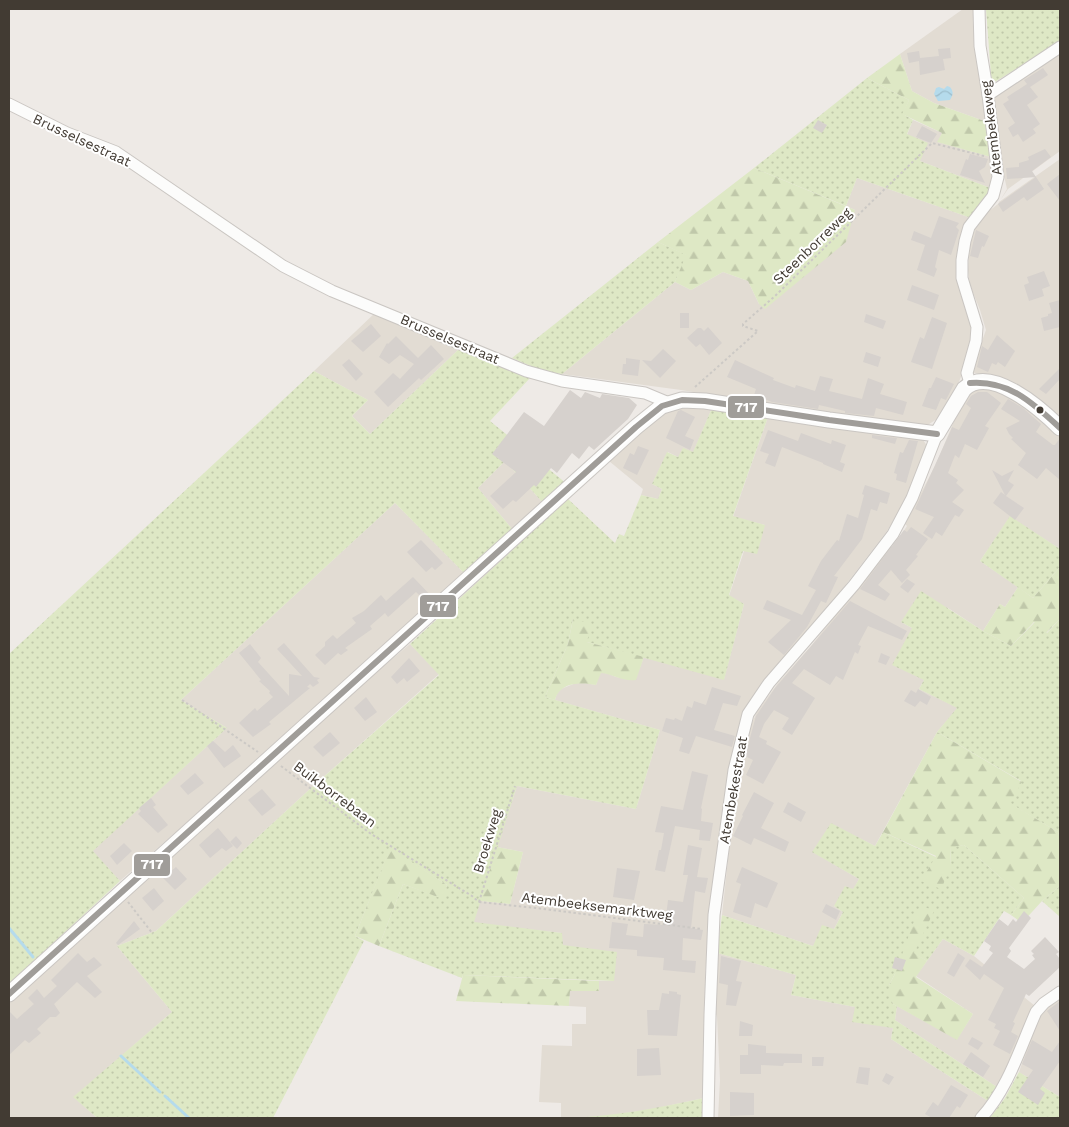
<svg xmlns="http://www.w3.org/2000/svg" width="1069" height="1127" font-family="'Work Sans',sans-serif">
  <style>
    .residential { fill: #e2dcd3 }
    .grass { fill: url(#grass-dots) }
    .forest { fill: url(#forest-firs) }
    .water { fill: url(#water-waves) }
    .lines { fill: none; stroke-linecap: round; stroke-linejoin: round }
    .stream { stroke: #b5dbec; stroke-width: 3 }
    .building { fill: #d6d1cd }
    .minor-casing { stroke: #cac6c2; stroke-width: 13 }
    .tertiary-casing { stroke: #cac6c2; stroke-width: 17 }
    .path { stroke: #ccc9c5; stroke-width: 2; stroke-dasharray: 2.5 2.5; stroke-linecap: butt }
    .minor { stroke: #fcfcfb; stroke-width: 11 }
    .tertiary { stroke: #fcfcfb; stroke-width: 15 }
    .bus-1-casing { stroke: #fff; stroke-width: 10 }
    .bus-1 { stroke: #a09d99; stroke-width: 6 }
    .bus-dot { fill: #423b33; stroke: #fff; stroke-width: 2 }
    .labels { text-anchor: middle; stroke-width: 4; stroke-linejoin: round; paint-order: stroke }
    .street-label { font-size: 14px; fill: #423b33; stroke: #fff }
    .line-badge { stroke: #fff; stroke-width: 2 }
    .badge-label { font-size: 14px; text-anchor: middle; font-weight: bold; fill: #fff }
  </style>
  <defs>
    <pattern id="grass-dots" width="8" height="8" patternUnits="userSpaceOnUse" patternTransform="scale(1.25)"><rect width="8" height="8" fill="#dee8c5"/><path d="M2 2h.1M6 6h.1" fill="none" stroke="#c0c8aa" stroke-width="1.8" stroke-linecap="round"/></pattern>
    <pattern id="forest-firs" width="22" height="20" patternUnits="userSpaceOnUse" patternTransform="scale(1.25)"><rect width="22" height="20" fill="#dee8c5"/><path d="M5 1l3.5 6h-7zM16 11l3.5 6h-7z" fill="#c0c8aa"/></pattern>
    <pattern id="water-waves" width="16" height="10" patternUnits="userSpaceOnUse" patternTransform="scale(1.25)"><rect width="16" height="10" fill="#b5dbec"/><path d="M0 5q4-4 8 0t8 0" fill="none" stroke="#9dbdcb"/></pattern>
  </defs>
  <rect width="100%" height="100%" fill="#eeeae6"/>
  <g class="residential">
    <polygon points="963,9 974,9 987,122 934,103 912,91 900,54"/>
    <polygon points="1060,51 1060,151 1008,189 999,202 1060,159 1060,420 1032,394 1015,384 997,378 971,372 986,330 980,310 970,285 968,270 970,242 976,227 984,215 998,204 1007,189 1000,158 991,96"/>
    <polygon points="913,120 942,133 938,142 991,157 994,175 993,189 920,161 907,135"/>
    <polygon points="857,178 971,218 960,251 973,322 970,355 956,389 937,419 926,426 831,415 681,390 562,374 675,282 691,290 723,272 748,281 759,304 855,210 846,206"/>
    <polygon points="376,312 460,348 370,434 352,416 368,400 314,371"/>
    <polygon points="984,385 1006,392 1060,434 1060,549 1010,517 980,561 1018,587 1005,607 1000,604 983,631 948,608 901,622 912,628 924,680 919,689 958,708 937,732 875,846 831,824 813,852 859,879 853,890 834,906 843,912 834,929 813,946 722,915 737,776 746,736 757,712 778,683 811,646 890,546 892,547 897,541 907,526 905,524 936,464 965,395"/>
    <polygon points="683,406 712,408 693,453 678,457 668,452 652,484 662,489 658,499 641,495 643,489 609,461 662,413"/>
    <polygon points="768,417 922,438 927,446 910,493 887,531 818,621 762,685 732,756 722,812 711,906 705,975 704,1098 653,1109 599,1117 561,1118 561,1103 539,1102 542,1045 572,1046 572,1024 586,1024 586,1007 569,1006 570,991 599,991 599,981 614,981 562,945 562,933 473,923 480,901 510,904 523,852 497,847 517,786 636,809 660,730 555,700 557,693 561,689 576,683 585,683 596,685 600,672 609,674 616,677 635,680 644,657 724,679 744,604 729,596 744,551 765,525 733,517"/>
    <polygon points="505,461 545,505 513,530 478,488"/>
    <polygon points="395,503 465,574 358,672 120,881 92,851 227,728 181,700"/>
    <polygon points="410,644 439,674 311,788 156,931 117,946 172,1012 74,1097 96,1117 9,1118 9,1003 311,727"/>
    <polygon points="943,939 974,956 1035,1006 997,1087 895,1020 897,1006 957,1039 973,1014 916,976"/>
    <polygon points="717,953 796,975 791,995 855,1007 893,1028 891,1039 988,1101 983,1110 974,1118 718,1118 720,1080 717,1017 715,1011"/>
    <polygon points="1060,996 1060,1097 1019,1072 1037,1020 1045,1007"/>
  </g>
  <g class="grass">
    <polygon points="986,9 1060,9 1060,42 993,83 991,75"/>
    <polygon points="867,78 909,100 903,114 913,120 907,134 928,143 920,161 993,189 971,218 857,178 846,206 754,168"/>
    <polygon points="658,242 687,255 675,282 562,374 543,371 512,358"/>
    <polygon points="460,348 530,378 490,421 567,484 545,505 505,461 478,488 513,530 465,574 395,503 181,700 227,728 93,851 120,881 9,984 9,654 314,371 368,400 352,416 370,434"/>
    <polygon points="712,408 768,417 733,516 765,525 757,554 743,551 729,595 744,604 724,680 587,642 573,619 568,644 545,697 660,730 636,809 517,786 474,922 562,933 563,945 617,952 614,981 463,975 462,978 379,946 403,884 442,898 447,885 390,849 355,936 364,941 273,1118 95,1118 96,1117 73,1097 172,1012 117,946 156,931 311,788 439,675 410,644 568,499 615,543 619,534 624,536 641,495 658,499 662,489 652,484 667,452 678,457 683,448 693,452"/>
    <polygon points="1010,516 1060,549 1060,567 1033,598 980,561"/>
    <polygon points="921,591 983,631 1011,646 1035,622 1047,633 1060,619 1060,838 1058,832 1009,803 1021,781 937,732 957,708 919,689 924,680 892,665 912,628 901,622"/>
    <polygon points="831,823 875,846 883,832 936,857 951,866 950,847 964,845 1024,898 1011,915 1004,911 974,956 943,939 927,961 913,953 895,974 889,985 893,1004 897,1006 895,1020 997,1087 988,1101 891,1039 893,1028 852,1022 855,1007 791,995 796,975 717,953 722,915 813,946 822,925 834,929 843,912 834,906 845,886 853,889 859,879 812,852"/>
    <polygon points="1060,886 1060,917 1042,901"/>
    <polygon points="1019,1072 1060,1097 1060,1118 990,1118 1005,1098"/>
    <path d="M704,1098L703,1118H565C612,1117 657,1108 704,1098Z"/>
  </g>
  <g class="forest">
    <polygon points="900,54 912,91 934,103 987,122 991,157 937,142 942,133 902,114 909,100 867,78"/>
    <polygon points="754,168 855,210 846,242 765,309 759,304 748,281 723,272 691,290 675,282 686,255 658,242"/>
    <polygon points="1060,567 1060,619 1046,633 1034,622 1011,646 983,631 1000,604 1005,607 1018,587 1033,598"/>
    <path d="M573,619L591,624L587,642L644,657L636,680C623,682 613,674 601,673L596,685C580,682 560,682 555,700L545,697L568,644Z"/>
    <polygon points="937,732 1022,782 1010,803 1058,832 1060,838 1060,886 1042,901 1022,923 1011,915 1024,898 964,845 950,848 951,866 941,889 921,881 936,856 883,832"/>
    <polygon points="497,847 523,852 510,904 480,901"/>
    <polygon points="390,848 447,885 443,899 403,884 379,946 355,936"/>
    <polygon points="920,905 934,911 914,953 927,961 916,977 973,1014 957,1040 893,1004 889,993 889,985 895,974"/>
    <polygon points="463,975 599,981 599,991 570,991 569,1006 456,1001"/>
  </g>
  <path class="water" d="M947,86L950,87C954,92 953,95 950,100L938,101L934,94L936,88L939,87L944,89Z"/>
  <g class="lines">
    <g class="stream">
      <polyline points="9,928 33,957"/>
      <polyline points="121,1056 160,1092"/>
      <polyline points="165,1096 189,1118"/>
    </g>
  </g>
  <g class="building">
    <polygon points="950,48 951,58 943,59 945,70 920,75 919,61 909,63 907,53 919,51 920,58 939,56 938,49"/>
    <polygon points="1043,68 1048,75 1030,87 1038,97 1027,105 1040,124 1033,129 1036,133 1023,142 1018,134 1013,137 1008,128 1015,123 1003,104 1009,100 1007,97 1027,84 1024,80"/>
    <polygon points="818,120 827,125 822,133 813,128"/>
    <polygon points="922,126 937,134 931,143 916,137"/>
    <polygon points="1045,149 1051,157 1032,171 1044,189 1027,201 1024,197 1003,212 998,204 1036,177 1007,179 1006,168 1019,167 1019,163 1029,160 1028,157"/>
    <polygon points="970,154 988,159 985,167 979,171 985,183 960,175 966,159 968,160"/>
    <polygon points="1060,174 1060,201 1047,184"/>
    <polygon points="939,216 959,223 956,227 959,230 951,255 939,250 935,267 937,269 934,277 917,270 925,245 911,240 914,231 931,238"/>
    <polygon points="976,230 989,236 984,247 982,246 978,258 970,256"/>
    <polygon points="1044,271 1050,286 1042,289 1044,296 1029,301 1024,285 1029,283 1027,277"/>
    <polygon points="912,285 939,295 934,310 907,300"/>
    <polygon points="1060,300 1060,327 1044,331 1041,318 1048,316 1048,314 1052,313 1049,303"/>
    <rect x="680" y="313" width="9" height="15"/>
    <polygon points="866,314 886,321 883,329 864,322"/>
    <polygon points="932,317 947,323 932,369 911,362 920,337 924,339"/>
    <polygon points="371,324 381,336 363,352 351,341"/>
    <polygon points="708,327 722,343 709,355 700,344 696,347 687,338 698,328 701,328 704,331"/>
    <polygon points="997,335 1015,351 1005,367 998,362 996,365 992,363 988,372 977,367 982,346 988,350"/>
    <polygon points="396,336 418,358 431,345 444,359 421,380 419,378 388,407 374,392 393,373 400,379 414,364 400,355 389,364 379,357 387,343 388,344"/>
    <polygon points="663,349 676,361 660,378 642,360 651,361"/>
    <polygon points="866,352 881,357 878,367 863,362"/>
    <polygon points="626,358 640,360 638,376 622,374 623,364 626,364"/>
    <polygon points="349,359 363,374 356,381 342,365"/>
    <polygon points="735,360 774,378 773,380 795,388 796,385 815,391 820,376 833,379 829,391 862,399 868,378 884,384 880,394 907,402 903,415 876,408 874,416 845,413 845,411 819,405 818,409 772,402 754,395 756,389 727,377"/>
    <polygon points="1060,368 1060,379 1046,394 1039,389"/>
    <polygon points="936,377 954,384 946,400 941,398 936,410 922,406 929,388 931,388"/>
    <polygon points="570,390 581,398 585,392 600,398 602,394 629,398 637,405 628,419 594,450 589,446 579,459 572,453 557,473 551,468 536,487 534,485 516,502 513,500 503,509 490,496 516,472 492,454 524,412 544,426"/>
    <polygon points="978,392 987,392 1001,403 985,426 989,428 977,450 965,444 959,458 955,455 948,473 958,480 956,483 964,490 952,502 964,510 959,517 955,515 942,536 936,532 932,539 923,533 934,517 915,509 951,430 952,427 959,430 971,408 966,404 971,396"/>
    <polygon points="1008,399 1023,408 1041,424 1036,432 1053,445 1055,445 1060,438 1060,480 1046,468 1037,479 1018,465 1026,453 1011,439 1013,438 1009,434 1006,428 1020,421 1001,409"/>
    <polygon points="681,410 695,417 685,436 694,440 690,450 666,438 678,411"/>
    <polygon points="768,430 798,441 801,433 831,444 832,440 846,445 840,462 845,464 842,472 823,464 823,463 782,447 775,467 765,463 769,454 760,451"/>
    <polygon points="872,435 897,438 895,444 872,438"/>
    <polygon points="909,440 918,441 906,483 896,480 897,474 894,473 900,452 903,453"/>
    <polygon points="638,446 649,450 637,475 623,468 630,453 634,455"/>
    <polygon points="992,470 1002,476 1014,470 1008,481 1014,485 1006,496 1024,508 1015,520 993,503 1001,492 1005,495"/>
    <polygon points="865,485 890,493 887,504 880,502 877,511 871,509 862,539 834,576 838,577 826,603 821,601 807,627 784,655 768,642 791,620 763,609 767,600 802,615 816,590 808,586 821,561 837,540 839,541 847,514 858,518 864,495 862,494"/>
    <polygon points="911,527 928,539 916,555 918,556 906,570 910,575 902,583 891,570 878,585 890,594 885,601 860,589 904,530 907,532"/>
    <polygon points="421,540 443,563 435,570 432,567 426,572 407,552"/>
    <polygon points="413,577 433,598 428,603 416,592 388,617 385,613 370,626 372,629 345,648 348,650 341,655 338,653 325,665 315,655 325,646 325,642 333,635 337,639 356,623 352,618 364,611 381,595 386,601"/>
    <polygon points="907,579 915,584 908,593 900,587"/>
    <polygon points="850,601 907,631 902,640 868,626 858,645 861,646 858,654 855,652 843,680 836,676 830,685 804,669 792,683 815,698 792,735 782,729 789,718 774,710 764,724 759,737 767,741 766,744 781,752 763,784 746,775 753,760 745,756 756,716 775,688"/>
    <polygon points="284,643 314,677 320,678 317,680 319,683 313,687 310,684 307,687 310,688 269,722 271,724 253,737 239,723 255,708 257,711 273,697 269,693 270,691 259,681 261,680 239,653 250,644 261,658 258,662 289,696 289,674 302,676 277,649"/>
    <polygon points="881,653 890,657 886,665 878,662"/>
    <polygon points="409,658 420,671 407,682 404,678 397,684 391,677"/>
    <polygon points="712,687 741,696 737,706 723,703 714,730 735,736 732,747 696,736 689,754 679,751 683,738 662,731 666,718 674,720 675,718 682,721 687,706 692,708 694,701 706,705"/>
    <polygon points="918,689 931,697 927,705 920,701 915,707 904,701 911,690 916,693"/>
    <polygon points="366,697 377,712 365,721 354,708"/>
    <polygon points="330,732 340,743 323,757 313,747"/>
    <polygon points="213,741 225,752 233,745 241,756 224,768 207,746"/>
    <polygon points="692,771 708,775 701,808 702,809 701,821 713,823 710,841 699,840 700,830 675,826 665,872 655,870 659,850 661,850 664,833 655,832 661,806 683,810"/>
    <polygon points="195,773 204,783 188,795 180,786"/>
    <polygon points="262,789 276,805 262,816 248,800"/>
    <polygon points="754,792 774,803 761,828 789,842 785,852 754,838 751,845 733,836 743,816 742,815"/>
    <polygon points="151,798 156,805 153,807 168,825 158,833 138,814 141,811 139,808"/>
    <polygon points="788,802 806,812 801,822 783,812"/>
    <polygon points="218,828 233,846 226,851 222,848 210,858 199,845"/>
    <polygon points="236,836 242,843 237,849 230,842"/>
    <polygon points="124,843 132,851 117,865 110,856"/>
    <polygon points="688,845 702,848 697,877 708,878 705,893 695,891 691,928 703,930 701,940 683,938 682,960 696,961 695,973 663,970 664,958 637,956 637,950 609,948 612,922 628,924 626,935 643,937 644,924 665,925 668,900 683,902 688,875 683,875"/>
    <polygon points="176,867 187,879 175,890 163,878"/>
    <polygon points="742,867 778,883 767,908 755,903 751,918 733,912 741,884 736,882"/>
    <polygon points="617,868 640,871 634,900 613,897"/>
    <polygon points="154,888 164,901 153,911 142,898"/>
    <polygon points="826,904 840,911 836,920 822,912"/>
    <polygon points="1024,911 1031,918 1009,948 1011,951 1007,957 1024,969 1035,959 1032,955 1034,954 1031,951 1045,937 1059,952 1056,954 1060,959 1060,967 1029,996 1026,994 1013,1022 1015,1023 1011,1032 1018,1036 1010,1054 993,1045 1000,1031 994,1028 996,1024 988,1020 1004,988 984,974 980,980 965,966 970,959 982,967 993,953 989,950 991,946 984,941 999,919 1008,926 1013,919 1016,922"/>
    <polygon points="134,921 140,929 118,945 116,943"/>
    <polygon points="78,953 87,962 94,957 102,965 87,976 102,992 95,998 77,982 54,1004 60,1013 56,1017 50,1017 37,1029 41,1033 29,1043 25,1040 9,1055 9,1011 17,1019 34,1004 28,998 37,989 44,998 57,986 51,980"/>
    <polygon points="958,953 965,958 954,977 947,973"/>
    <polygon points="721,956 741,961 736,981 742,982 736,1006 726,1005 728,985 719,983"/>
    <polygon points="895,957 906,960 902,971 892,968"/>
    <polygon points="669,991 677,992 677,994 681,995 677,1036 648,1035 647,1010 659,1010 662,993 669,994"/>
    <polygon points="1060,1001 1060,1031 1047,1011"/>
    <polygon points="740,1021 753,1025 752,1036 739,1036"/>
    <polygon points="972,1037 983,1043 978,1050 968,1044"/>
    <polygon points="1032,1040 1052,1052 1060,1041 1060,1061 1040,1089 1045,1093 1038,1105 1018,1092 1033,1070 1022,1064"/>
    <polygon points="748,1044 766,1046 766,1053 802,1054 802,1063 784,1063 783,1066 761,1065 761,1074 740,1074 740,1055 748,1055"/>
    <polygon points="659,1048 661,1075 637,1076 637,1049"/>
    <polygon points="971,1052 990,1066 983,1077 963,1064"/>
    <polygon points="812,1057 824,1057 823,1066 812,1066"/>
    <polygon points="859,1067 870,1068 868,1085 856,1083"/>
    <polygon points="886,1073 894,1077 889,1085 882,1081"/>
    <polygon points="951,1085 968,1095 960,1108 957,1106 949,1118 932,1118 925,1114 933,1102 938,1106"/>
    <polygon points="730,1092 754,1093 754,1115 730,1116"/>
  </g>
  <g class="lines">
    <defs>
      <g id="minor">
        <polyline points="988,95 1060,47"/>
        <polyline points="9,104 67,133 116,152 283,266 332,291 526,371 562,381 645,393 669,403"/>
        <polyline points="970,383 967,373 976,341 977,327 962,278 962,260 965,241 969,227 993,196 998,177 988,95 980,46 979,9"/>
        <polyline points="708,1118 710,1015 714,915 734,770 748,714 769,683 854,585 893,534 912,498 937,434"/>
        <path d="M981,1118C1008,1089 1020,1048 1036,1012L1044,1003L1060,992"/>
      </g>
      <path id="tertiary" d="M9,994L636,427L662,406L682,400L705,401L829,420L937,434L964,389C990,364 1041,409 1060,428"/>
    </defs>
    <use href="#minor" class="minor-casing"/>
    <use href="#tertiary" class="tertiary-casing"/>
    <g class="path">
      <polyline points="695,387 758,331 743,326 743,324 775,296 932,143 984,156"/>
      <polyline points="182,700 258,752"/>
      <polyline points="281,766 371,834 472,896 479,902"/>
      <polyline points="128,902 153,934"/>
      <polyline points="479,902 536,908 702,929"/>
      <polyline points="479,902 515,786"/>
    </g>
    <use href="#minor" class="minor"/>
    <use href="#tertiary" class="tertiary"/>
    <defs>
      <g id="bus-1">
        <path d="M970,383C1009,380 1033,403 1060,428"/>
        <polyline points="9,994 636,427 662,406 682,400 705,401 829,420 937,434"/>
      </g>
    </defs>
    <use href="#bus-1" class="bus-1-casing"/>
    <use href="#bus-1" class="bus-1"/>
  </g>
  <circle class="bus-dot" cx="1040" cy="410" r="4.5"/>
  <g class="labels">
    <g class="street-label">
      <text transform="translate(991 128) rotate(-97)" y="5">Atembekeweg</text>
      <text transform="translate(82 140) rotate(25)" y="5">Brusselsestraat</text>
      <text transform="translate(812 246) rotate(-44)" y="5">Steenborreweg</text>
      <text transform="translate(450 339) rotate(23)" y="5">Brusselsestraat</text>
      <text transform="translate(733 790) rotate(-80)" y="5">Atembekestraat</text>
      <text transform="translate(335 794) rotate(37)" y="5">Buikborrebaan</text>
      <text transform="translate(487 841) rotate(-73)" y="5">Broekweg</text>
      <text transform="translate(597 906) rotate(7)" y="5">Atembeeksemarktweg</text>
    </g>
  </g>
  <g class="line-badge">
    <rect x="727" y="395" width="38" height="24" rx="5" fill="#a09d99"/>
    <rect x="419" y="594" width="38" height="24" rx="5" fill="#a09d99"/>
    <rect x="133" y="853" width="38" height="24" rx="5" fill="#a09d99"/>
  </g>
  <g class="badge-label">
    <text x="746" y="412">717</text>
    <text x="438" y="611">717</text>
    <text x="152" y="869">717</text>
  </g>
  <rect width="1069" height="1127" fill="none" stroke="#423b33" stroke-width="20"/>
</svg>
